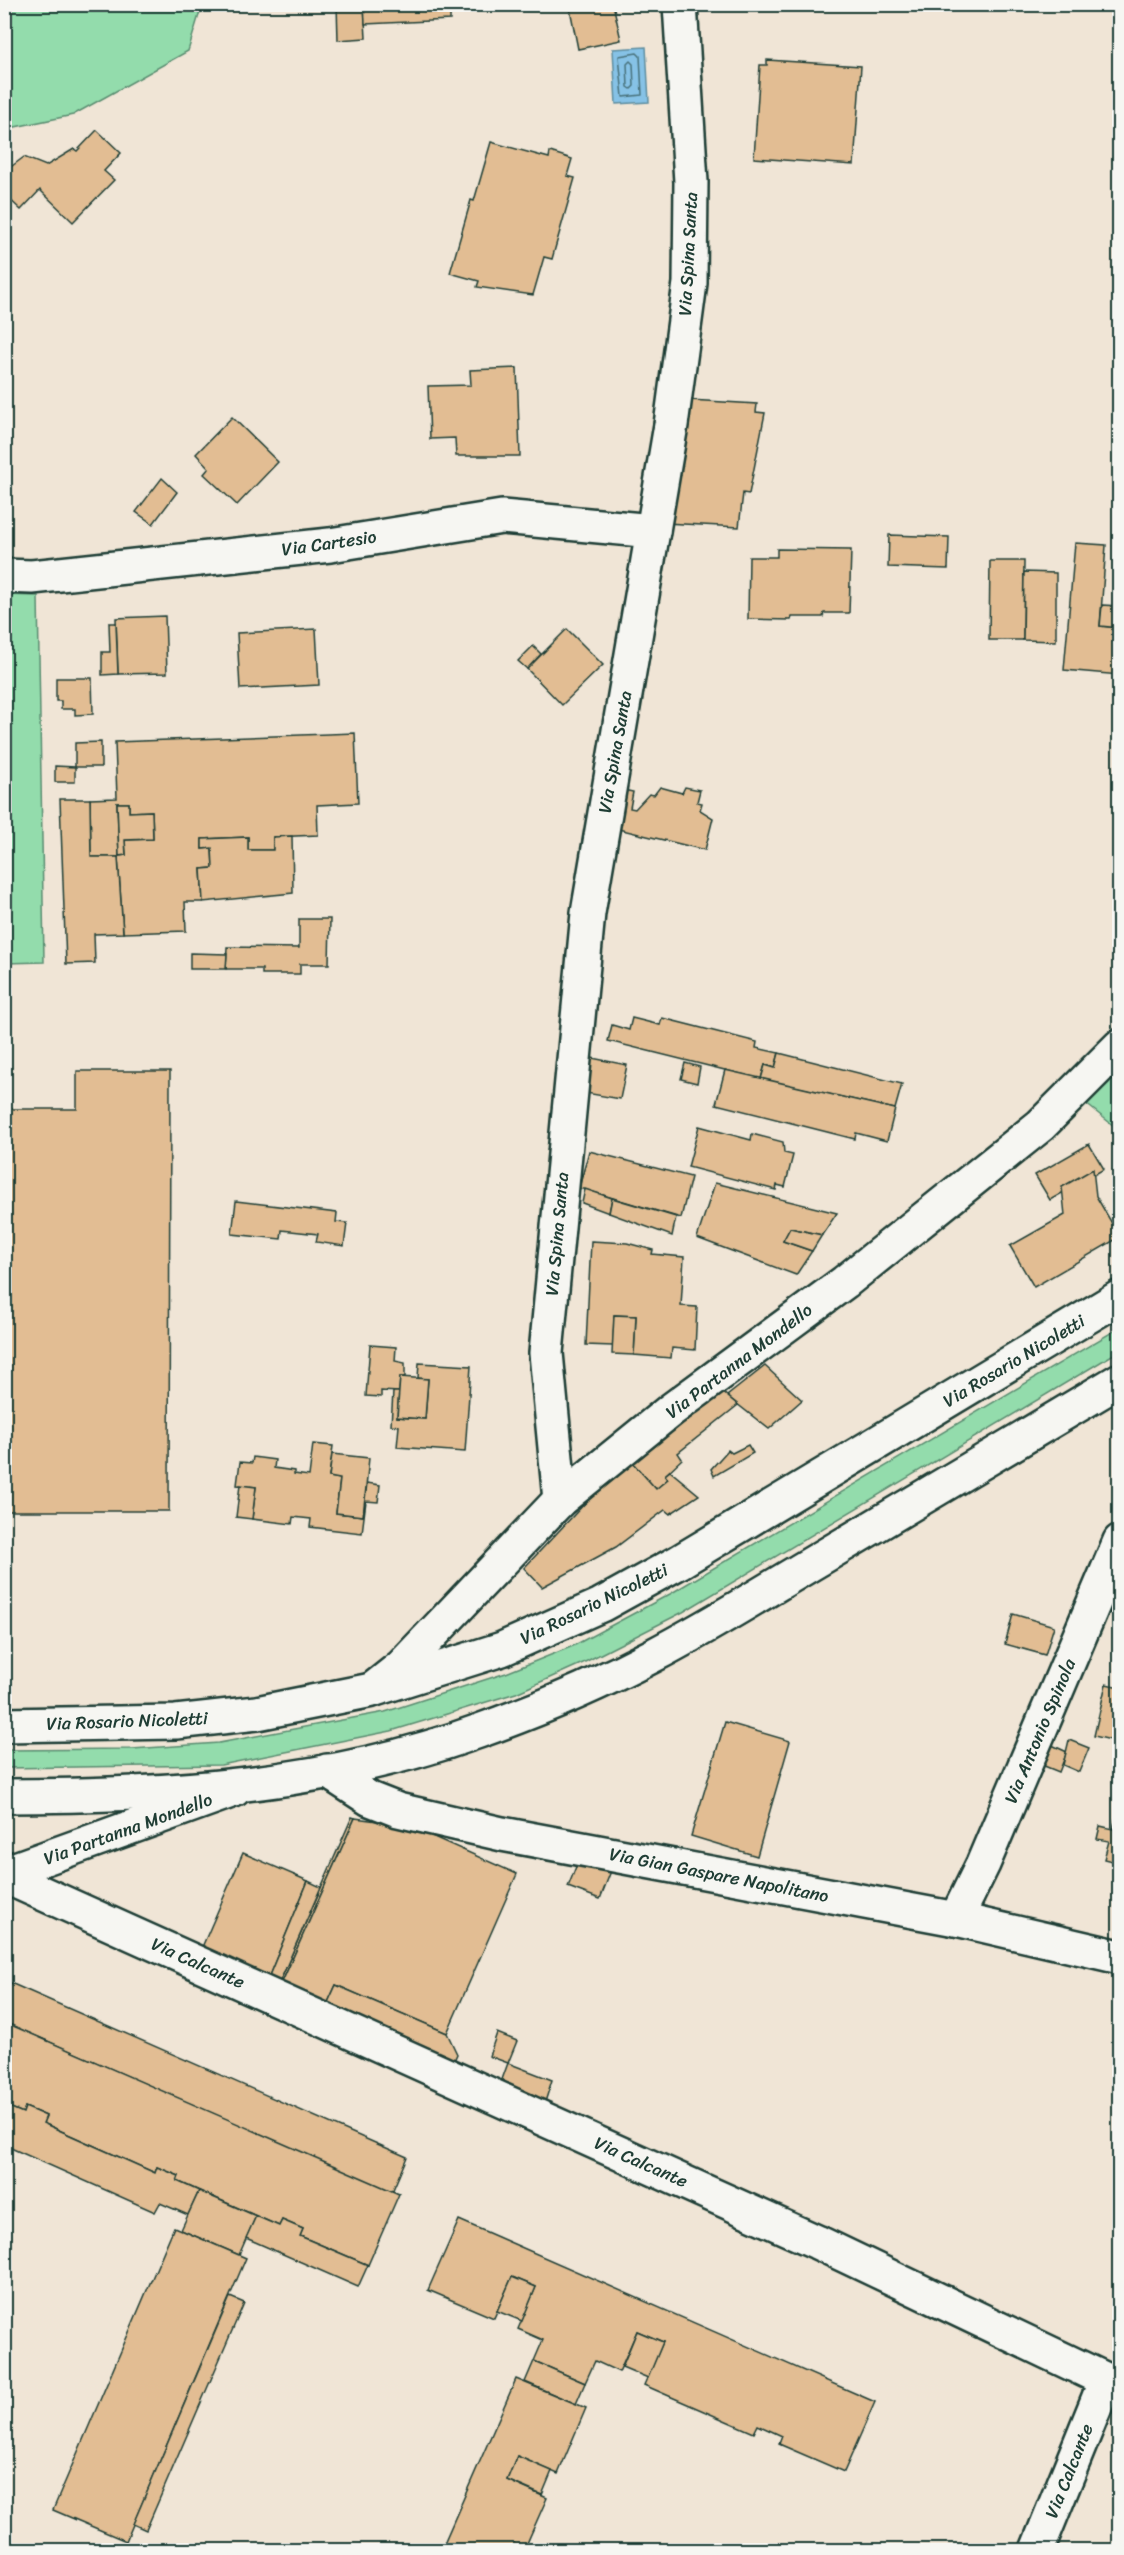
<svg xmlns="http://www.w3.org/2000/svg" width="1124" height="2555" font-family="Sriracha,sans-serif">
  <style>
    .green { fill: #93dcac; stroke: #598c70; stroke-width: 1.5 }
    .water { fill: #86c2e6; stroke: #5d8d9f; stroke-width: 1.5 }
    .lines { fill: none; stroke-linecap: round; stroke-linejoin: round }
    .shore { stroke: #48727b; stroke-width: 1.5 }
    .building { fill: #e2bd93; stroke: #1f3d34; stroke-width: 1.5; fill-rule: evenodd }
    .minor-casing { stroke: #1f3d34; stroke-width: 38 }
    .secondary-casing { stroke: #1f3d34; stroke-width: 38 }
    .minor { stroke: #f6f6f2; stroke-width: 33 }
    .secondary { stroke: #f6f6f2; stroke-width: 33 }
    .labels { text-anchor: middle; stroke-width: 6; stroke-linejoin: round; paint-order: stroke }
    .street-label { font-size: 18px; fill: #1f3d34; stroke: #f6f6f2 }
  </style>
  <rect width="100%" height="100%" fill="#f0e5d6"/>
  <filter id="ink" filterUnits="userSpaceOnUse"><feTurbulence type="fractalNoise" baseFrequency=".0167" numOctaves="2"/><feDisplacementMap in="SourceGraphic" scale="12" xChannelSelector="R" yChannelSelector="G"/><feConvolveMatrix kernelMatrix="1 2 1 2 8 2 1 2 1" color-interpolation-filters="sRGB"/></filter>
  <g filter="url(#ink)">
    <g class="green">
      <polygon points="5,4 202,4 202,5 188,51 73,115 5,129"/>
      <polygon points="5,595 38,596 44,962 5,963"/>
      <polygon points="1119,1068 1119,1130 1085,1103"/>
      <polygon points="1119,1328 1119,1351 683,1612 583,1663 516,1693 391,1731 221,1765 5,1768 5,1750 132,1749 219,1743 385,1712 506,1673 573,1646 670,1594"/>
    </g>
    <polygon class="water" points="646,47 649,102 616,104 613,49"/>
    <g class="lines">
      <g class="shore">
        <polygon points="637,53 640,56 642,95 623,97 619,56"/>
        <polygon points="630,61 633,64 634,86 631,89 628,87 627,64"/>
      </g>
    </g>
    <g class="building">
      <polygon points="337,4 364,4 366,38 338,40"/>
      <polygon points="364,4 450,4 450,20 365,24"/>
      <polygon points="569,4 613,4 621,40 578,49"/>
      <polygon points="767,60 861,66 854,165 754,158 760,65 767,65"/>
      <polygon points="97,130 121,153 104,171 114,180 73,222 40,190 21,210 4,194 4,172 24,157 46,166 74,149 77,151"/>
      <polygon points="491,142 549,158 550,152 572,159 567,176 575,178 552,259 544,257 533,295 477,287 479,281 450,273 471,200 474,201"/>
      <polygon points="517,368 520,456 456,456 455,438 430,439 428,386 471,385 470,370"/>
      <polygon points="689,400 757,404 756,412 765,413 749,494 743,493 739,527 665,523"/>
      <polygon points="232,417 278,462 237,505 204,474 209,468 196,454"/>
      <polygon points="162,478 177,492 153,524 136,512"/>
      <polygon points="889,535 949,537 948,569 888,567"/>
      <polygon points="1075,543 1106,545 1100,626 1120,628 1120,675 1064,670"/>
      <polygon points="777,549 851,550 849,613 824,613 823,617 792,617 791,620 748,619 749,557 777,557"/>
      <polygon points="990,561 1024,561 1023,640 989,640"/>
      <polygon points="1024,572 1056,573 1056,641 1023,640"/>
      <polygon points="1102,605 1120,606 1120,628 1100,626"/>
      <polygon points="165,616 167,673 118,674 116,618"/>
      <polygon points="109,623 116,623 118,674 102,675 102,652 110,652"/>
      <polygon points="316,629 319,685 240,689 237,633"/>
      <polygon points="567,629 603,665 562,705 527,669"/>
      <polygon points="533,646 541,654 527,669 518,661"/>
      <polygon points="56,678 92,678 93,714 75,715 75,709 61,709 61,701 56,701"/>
      <path d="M355,733L358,803L317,805L318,835L273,837V850H248V837L202,839V849L212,848L213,868L201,869L203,902H185L186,931L123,933L118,857H91L90,799L117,798L115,742ZM117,803H129V812L152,811L153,839L125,840L126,855L119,856Z"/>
      <polygon points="101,742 101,767 75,767 75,743"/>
      <polygon points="55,766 75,767 75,782 55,782"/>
      <polygon points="660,787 682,793 685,787 700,790 697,802 702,803 700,810 713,818 705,850 614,828 623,790 633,792 630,808 635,809 649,794 654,795"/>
      <polygon points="60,799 90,799 91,857 118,857 123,933 94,934 95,963 66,964"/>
      <polygon points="117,803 129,803 129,812 152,811 153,839 125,840 126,855 119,856"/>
      <polygon points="292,836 293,893 203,902 201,869 213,868 212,848 202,849 202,839 248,837 248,850 273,850 273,837"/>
      <polygon points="299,919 330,919 329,964 300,964 300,974 262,974 262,969 226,969 227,947 299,948"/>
      <polygon points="190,953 227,954 226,969 190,969"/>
      <polygon points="632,1018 660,1025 662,1018 757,1042 756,1048 779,1053 775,1068 765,1065 761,1079 608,1041 612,1025 629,1030"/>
      <polygon points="779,1053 902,1084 895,1109 761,1079 765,1065 775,1068"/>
      <polygon points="587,1057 627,1065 620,1099 580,1092"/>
      <polygon points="685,1063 700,1067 697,1083 681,1079"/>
      <polygon points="725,1070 895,1109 887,1141 856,1133 855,1139 716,1104"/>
      <polygon points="77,1071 170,1071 169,1511 4,1511 4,1109 77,1109"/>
      <polygon points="699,1126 751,1140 752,1134 783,1142 784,1153 793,1155 785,1187 777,1185 776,1190 688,1167"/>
      <polygon points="1089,1144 1104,1169 1050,1200 1035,1175"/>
      <polygon points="589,1151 691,1177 681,1218 579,1188"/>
      <polygon points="1093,1169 1096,1196 1120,1237 1034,1287 1010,1246 1065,1215 1062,1187"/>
      <polygon points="715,1183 837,1213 822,1235 790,1228 783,1241 812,1251 796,1275 697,1238"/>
      <polygon points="585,1189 612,1198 609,1213 582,1203"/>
      <polygon points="612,1198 676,1217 672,1236 609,1213"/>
      <polygon points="236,1201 337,1213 336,1222 347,1223 344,1246 316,1242 318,1234 282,1230 281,1239 232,1234"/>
      <polygon points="790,1228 822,1235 812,1251 783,1241"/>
      <polygon points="591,1241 627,1243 653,1250 652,1254 684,1257 681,1306 697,1307 695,1350 672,1348 671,1358 634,1355 636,1316 614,1315 613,1346 586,1345"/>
      <polygon points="614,1315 636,1316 634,1355 612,1354"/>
      <polygon points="370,1345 396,1347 395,1361 405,1363 405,1377 400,1377 399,1392 381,1391 381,1397 366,1396"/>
      <polygon points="419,1363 471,1366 465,1452 397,1447 399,1426 391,1425 393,1392 399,1392 397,1417 425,1419 428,1379 418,1378"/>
      <polygon points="765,1366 802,1400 769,1429 727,1396"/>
      <polygon points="400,1377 428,1379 425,1419 397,1417"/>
      <polygon points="722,1392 738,1405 678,1453 682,1459 665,1475 668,1479 656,1489 631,1461 676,1425"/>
      <polygon points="313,1444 333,1446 329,1477 340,1479 336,1513 363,1516 367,1483 380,1485 378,1502 366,1501 362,1533 310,1527 311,1519 293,1517 292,1524 252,1519 256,1487 237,1485 240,1462 252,1463 253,1457 275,1460 274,1468 294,1471 294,1474 309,1476"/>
      <polygon points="748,1445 753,1453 714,1476 711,1469 728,1450 732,1453"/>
      <polygon points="332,1454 369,1458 363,1516 336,1513 340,1479 329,1477"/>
      <polygon points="631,1461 656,1489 668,1479 665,1475 670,1471 699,1495 670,1514 665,1510 616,1547 542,1587 524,1568 589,1499"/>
      <polygon points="240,1485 256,1487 252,1519 236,1517"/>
      <polygon points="1115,1596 1120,1598 1120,1616 1109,1613"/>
      <polygon points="1013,1614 1054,1626 1045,1655 1005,1644"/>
      <polygon points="1106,1684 1120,1687 1120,1742 1094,1736"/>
      <polygon points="725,1722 790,1741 757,1856 691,1836"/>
      <polygon points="1041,1740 1067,1752 1059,1772 1032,1761"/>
      <polygon points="1069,1740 1089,1748 1079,1772 1063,1765"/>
      <polygon points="352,1817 355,1818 279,1989 277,1988"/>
      <polygon points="1116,1817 1120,1818 1120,1863 1104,1859 1109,1841 1097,1839 1100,1826 1113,1829"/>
      <polygon points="355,1818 407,1825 517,1874 447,2033 336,1985 325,2009 279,1989"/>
      <polygon points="243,1853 308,1881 266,1983 199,1954"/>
      <polygon points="579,1859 611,1871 600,1899 568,1887"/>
      <polygon points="308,1881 321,1887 277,1988 266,1983"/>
      <polygon points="6,1981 407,2157 392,2192 4,2022"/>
      <polygon points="336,1985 447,2033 457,2054 452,2065 325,2009"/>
      <polygon points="4,2022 399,2194 368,2265 300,2236 303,2229 282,2220 279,2226 177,2181 179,2176 157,2167 155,2173 43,2123 46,2116 25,2107 23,2113 4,2105"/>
      <polygon points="497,2033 517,2041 508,2063 489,2056"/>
      <polygon points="508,2063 552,2080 545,2102 500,2085"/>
      <polygon points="4,2105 23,2113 25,2107 46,2116 43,2123 155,2173 157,2167 179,2176 177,2181 199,2191 188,2215 160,2203 155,2212 4,2145"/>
      <polygon points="199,2191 256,2216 239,2255 181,2230"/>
      <polygon points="256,2216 279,2226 282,2220 303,2229 300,2236 368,2265 358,2287 246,2238"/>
      <polygon points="459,2220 875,2402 844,2472 779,2444 782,2436 758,2425 754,2433 644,2385 663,2342 637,2331 619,2372 595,2361 585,2383 534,2361 543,2340 518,2329 536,2287 512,2277 494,2318 428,2290"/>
      <polygon points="174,2227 246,2258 126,2541 53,2510"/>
      <polygon points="512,2277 536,2287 522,2321 497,2311"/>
      <polygon points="230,2297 244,2303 146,2530 133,2524"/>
      <polygon points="637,2331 663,2342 648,2378 622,2367"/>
      <polygon points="534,2361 585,2383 576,2404 525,2382"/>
      <polygon points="516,2379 586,2408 558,2474 517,2456 507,2480 547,2498 524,2550 441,2550"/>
      <polygon points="517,2456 552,2471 542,2495 507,2480"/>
    </g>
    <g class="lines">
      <defs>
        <g id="minor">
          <polyline points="4,576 32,577 330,545 502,517 653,531"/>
          <polyline points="560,1500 546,1353 588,913 671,425 690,283 691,182 680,4"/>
          <polyline points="372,1690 401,1667 560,1500 671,1410 845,1282 1041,1125 1120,1046"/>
          <polyline points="327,1771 370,1799 398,1810 502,1834 956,1919 1120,1957"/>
          <polyline points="4,1873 234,1790"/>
          <polyline points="4,1876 817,2242 1106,2380 1037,2550"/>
          <polyline points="956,1919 983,1864 1120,1541"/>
        </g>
        <g id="secondary">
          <polyline points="4,1725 176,1722 257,1713 372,1690 502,1649 601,1605 679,1562 1120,1297"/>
          <path d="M4,1796C164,1796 328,1786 479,1731C538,1710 597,1685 652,1656C710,1626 765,1591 821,1558C921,1499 1020,1439 1120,1380"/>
        </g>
      </defs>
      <use href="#minor" class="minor-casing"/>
      <use href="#secondary" class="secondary-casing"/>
      <use href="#minor" class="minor"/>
      <use href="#secondary" class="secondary"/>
    </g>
  </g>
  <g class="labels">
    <g class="street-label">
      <text transform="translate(688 254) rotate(-87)" y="6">Via Spina Santa</text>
      <text transform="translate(329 543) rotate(-8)" y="6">Via Cartesio</text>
      <text transform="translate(615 752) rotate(-80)" y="6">Via Spina Santa</text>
      <text transform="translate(557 1234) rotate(-85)" y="6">Via Spina Santa</text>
      <text transform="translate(739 1361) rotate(-37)" y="6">Via Partanna Mondello</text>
      <text transform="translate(1014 1361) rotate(-31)" y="6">Via Rosario Nicoletti</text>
      <text transform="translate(594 1604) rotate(-26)" y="6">Via Rosario Nicoletti</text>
      <text transform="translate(127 1721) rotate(-2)" y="6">Via Rosario Nicoletti</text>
      <text transform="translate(1040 1731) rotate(-67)" y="6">Via Antonio Spinola</text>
      <text transform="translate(128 1829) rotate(-20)" y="6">Via Partanna Mondello</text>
      <text transform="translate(719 1875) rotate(11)" y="6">Via Gian Gaspare Napolitano</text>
      <text transform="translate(198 1963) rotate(24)" y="6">Via Calcante</text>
      <text transform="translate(641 2162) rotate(24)" y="6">Via Calcante</text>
      <text transform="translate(1069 2471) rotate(-68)" y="6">Via Calcante</text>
    </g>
  </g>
  <rect width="1124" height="2555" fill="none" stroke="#f6f6f2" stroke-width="24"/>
  <rect x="12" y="12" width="1100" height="2531" fill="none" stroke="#1f3d34" stroke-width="2" filter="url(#ink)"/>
</svg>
